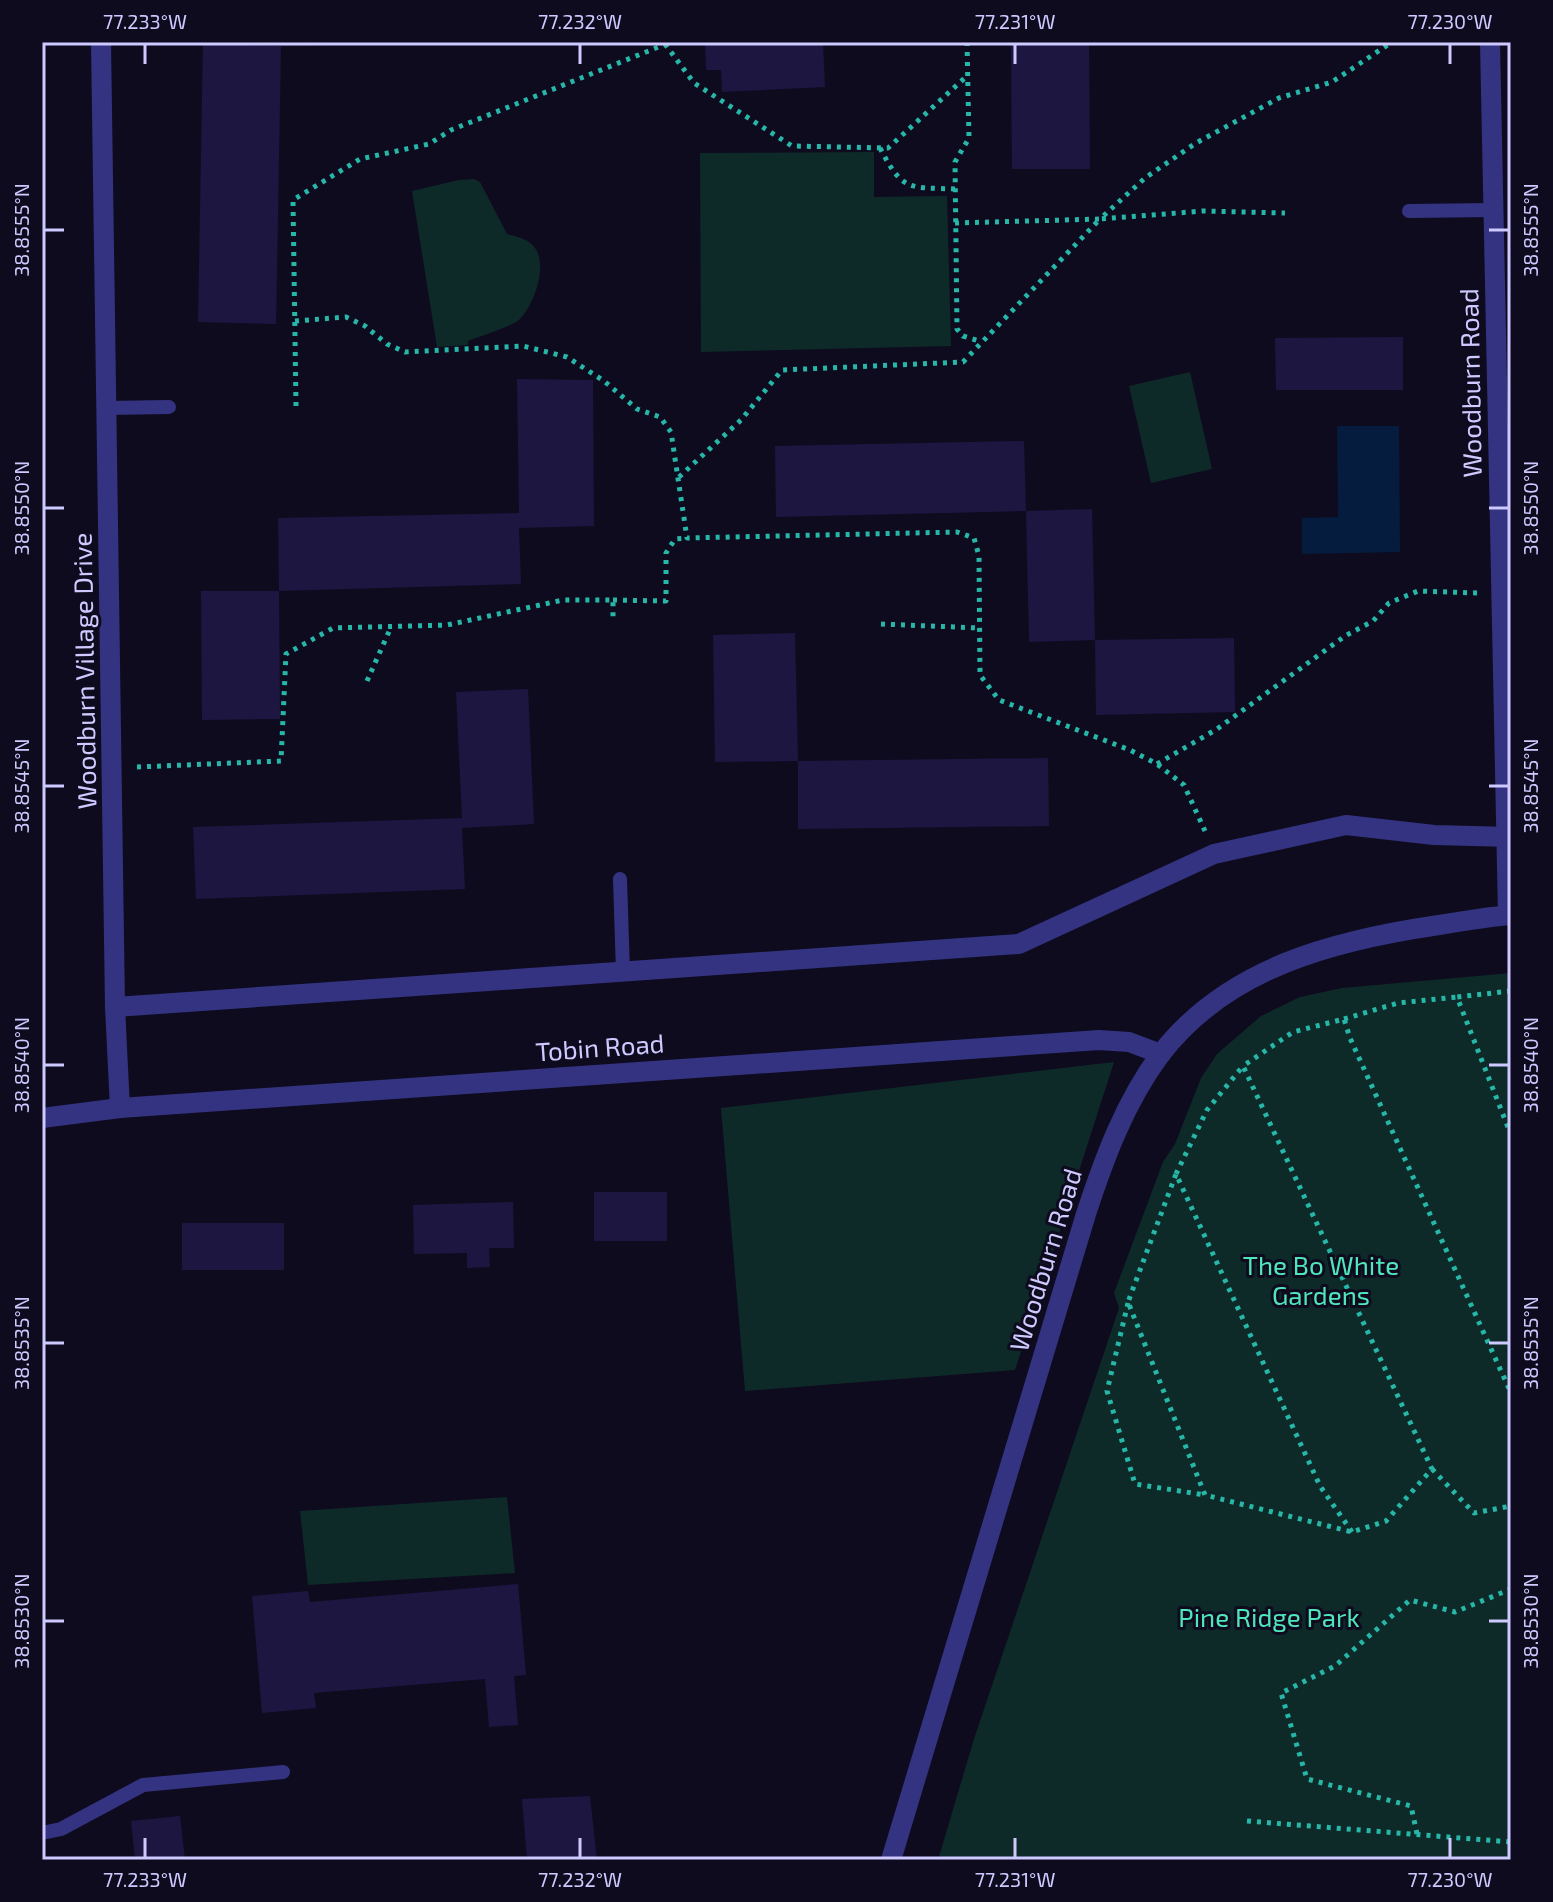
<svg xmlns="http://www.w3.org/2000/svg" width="1553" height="1902" font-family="'Exo 2',sans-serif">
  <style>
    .green { fill: #0e2a28 }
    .water { fill: #061c3e }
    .building { fill: #1d1641 }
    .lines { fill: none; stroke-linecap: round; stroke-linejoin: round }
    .path { stroke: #26b7a9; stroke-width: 5; stroke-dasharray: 4 6; stroke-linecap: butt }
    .service { stroke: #343381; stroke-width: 14 }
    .minor { stroke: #343381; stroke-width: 20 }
    .tertiary { stroke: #343381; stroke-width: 20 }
    .ticks { fill: none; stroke: #cec9ff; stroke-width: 3 }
    .labels { text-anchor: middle; stroke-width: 6; stroke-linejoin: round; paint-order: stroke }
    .street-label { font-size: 26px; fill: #cec9ff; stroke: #0e0b1f }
    .park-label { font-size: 26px; fill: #4fe6bb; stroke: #0e0b1f }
    .neatline { fill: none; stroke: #cec9ff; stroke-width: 3 }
    .ticks-label { font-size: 20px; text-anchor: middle; fill: #cec9ff }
  </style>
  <rect width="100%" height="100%" fill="#0e0b1f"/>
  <g class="green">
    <polygon points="874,152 874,197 947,196 951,346 701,352 700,153"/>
    <path d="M474,179L480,182L507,234C517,237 529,239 535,248C548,267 534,304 520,319C511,327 480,336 468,341V345L437,347L412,191L459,180Z"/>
    <polygon points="1190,372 1212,469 1151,483 1129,386"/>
    <polygon points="1511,973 1511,1860 938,1860 974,1739 1119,1308 1114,1293 1163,1162 1175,1144 1201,1078 1217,1054 1261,1016 1300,997 1342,988"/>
    <polygon points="1114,1062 1015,1370 745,1391 721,1108"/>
    <polygon points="507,1497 515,1573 308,1585 300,1511"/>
  </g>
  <polygon class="water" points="1337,426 1399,426 1400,552 1302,554 1302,518 1338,517"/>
  <g class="building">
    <polygon points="281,42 323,42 323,45 281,46"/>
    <polygon points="742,42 823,42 825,87 722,92 721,70 706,70 705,44"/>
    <polygon points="1011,42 1089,42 1090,169 1012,169"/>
    <polygon points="203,44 281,46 276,324 198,322"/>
    <polygon points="1403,337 1403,390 1276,390 1275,338"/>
    <polygon points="517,379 593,380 594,526 519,528 521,584 279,591 278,518 519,513"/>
    <polygon points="1024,441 1026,511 776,517 775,446"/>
    <polygon points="1092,509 1095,640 1234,638 1235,712 1096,715 1095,640 1029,642 1026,511"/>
    <polygon points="201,591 279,591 280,719 202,720"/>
    <polygon points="795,633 798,761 715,762 713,635"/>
    <polygon points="528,689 534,824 462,828 465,889 196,899 193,827 462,818 456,692"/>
    <polygon points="1048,758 1049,826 798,829 798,761"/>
    <rect x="594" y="1192" width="73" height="49"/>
    <polygon points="513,1202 514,1248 489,1248 490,1267 467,1268 467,1253 414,1254 413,1205"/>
    <rect x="182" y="1223" width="102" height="47"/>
    <polygon points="518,1584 526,1675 514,1676 518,1725 489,1727 485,1679 314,1693 316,1708 262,1713 252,1596 308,1591 310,1602"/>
    <polygon points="590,1796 597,1860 527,1860 522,1799"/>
    <polygon points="180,1816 185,1860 135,1860 131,1821"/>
  </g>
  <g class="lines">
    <g class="path">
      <polyline points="967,42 969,138 955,162 957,329 963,336 982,342"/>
      <polyline points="665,44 694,83 792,146 888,148 968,75"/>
      <path d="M880,148C903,192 908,187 955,189"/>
      <polyline points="955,223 1100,219 1145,178 1196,143 1279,98 1332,82 1392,42"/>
      <polyline points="295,321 346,317 365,326 387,344 405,352 523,346 567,357 604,381 637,409 660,417 671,432 687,538 957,532 974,538 979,556 980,675 999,700 1130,750 1157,764 1184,785 1205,831"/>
      <polyline points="296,406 293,200 360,159 429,144 451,130 671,42"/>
      <polyline points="679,477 741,420 782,370 963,362 1100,219 1203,211 1285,213"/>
      <polyline points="613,600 666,601 666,553 675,539 687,538"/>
      <polyline points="881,624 979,628"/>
      <polyline points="367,681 391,627"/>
      <polyline points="1157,764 1217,729 1345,636 1373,621 1389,603 1418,591 1478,593"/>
      <polyline points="137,767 281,761 286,654 333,628 447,625 563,600 613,600 613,617"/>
      <polyline points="1511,991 1457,997 1511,1135"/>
      <polyline points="1344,1019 1398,1003 1457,997"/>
      <polyline points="1176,1174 1207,1110 1243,1066"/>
      <polyline points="1128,1303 1107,1391 1135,1484 1205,1495"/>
      <polyline points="1432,1469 1474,1513 1511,1506"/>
      <polyline points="1352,1532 1320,1486 1176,1174 1128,1302 1205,1495 1352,1532 1386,1521 1432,1469 1243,1066 1293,1032 1344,1019 1350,1038 1511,1393"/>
      <polyline points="1247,1821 1511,1842"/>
      <polyline points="1417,1834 1411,1806 1307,1779 1281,1693 1335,1666 1410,1600 1455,1612 1511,1589"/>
    </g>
    <g class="service">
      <polyline points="1409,211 1493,210"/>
      <polyline points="107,408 169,407"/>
      <polyline points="620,879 623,973"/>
      <polyline points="42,1833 61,1829 143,1785 283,1772"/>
    </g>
    <g class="minor">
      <polyline points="101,42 115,1007 120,1108"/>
      <polyline points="1490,42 1508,915"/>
      <polyline points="115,1007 1019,944 1214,854 1346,825 1434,835 1511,837"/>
      <polyline points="42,1118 120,1108 1099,1040 1129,1042 1161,1054"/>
    </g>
    <path class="tertiary" d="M891,1860L1086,1214C1104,1159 1125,1102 1160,1055C1227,967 1336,940 1439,925C1463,921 1487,917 1511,915"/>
  </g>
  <path class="ticks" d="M145,44V64M580,44V64M1015,44V64M1450,44V64M44,230H64M1489,230H1509M44,508H64M1489,508H1509M44,786H64M1489,786H1509M44,1065H64M1489,1065H1509M44,1343H64M1489,1343H1509M44,1621H64M1489,1621H1509M145,1838V1858M580,1838V1858M1015,1838V1858M1450,1838V1858"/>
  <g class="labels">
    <g class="street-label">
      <text transform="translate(1471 383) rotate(-91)" y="9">Woodburn Road</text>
      <text transform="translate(85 671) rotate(-91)" y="9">Woodburn Village Drive</text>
      <text transform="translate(600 1048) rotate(-4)" y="9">Tobin Road</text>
      <text transform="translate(1046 1260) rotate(-73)" y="9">Woodburn Road</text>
    </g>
    <g class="park-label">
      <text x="1321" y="1275">The Bo White<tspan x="1321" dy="30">Gardens</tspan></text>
      <text x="1269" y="1627">Pine Ridge Park</text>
    </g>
  </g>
  <rect width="1553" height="1902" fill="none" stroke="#0e0b1f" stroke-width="88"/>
  <rect x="44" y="44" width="1465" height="1814" class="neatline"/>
  <g class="ticks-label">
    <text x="145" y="29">77.233°W</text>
    <text x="580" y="29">77.232°W</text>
    <text x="1015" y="29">77.231°W</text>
    <text x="1450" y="29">77.230°W</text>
    <text transform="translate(22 230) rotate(-90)" y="7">38.8555°N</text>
    <text transform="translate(1531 230) rotate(-90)" y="7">38.8555°N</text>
    <text transform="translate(22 508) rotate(-90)" y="7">38.8550°N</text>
    <text transform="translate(1531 508) rotate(-90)" y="7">38.8550°N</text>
    <text transform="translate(22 786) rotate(-90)" y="7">38.8545°N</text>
    <text transform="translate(1531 786) rotate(-90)" y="7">38.8545°N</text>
    <text transform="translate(22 1065) rotate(-90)" y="7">38.8540°N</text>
    <text transform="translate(1531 1065) rotate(-90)" y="7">38.8540°N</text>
    <text transform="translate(22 1343) rotate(-90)" y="7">38.8535°N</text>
    <text transform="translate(1531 1343) rotate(-90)" y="7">38.8535°N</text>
    <text transform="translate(22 1621) rotate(-90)" y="7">38.8530°N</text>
    <text transform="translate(1531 1621) rotate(-90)" y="7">38.8530°N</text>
    <text x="145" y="1887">77.233°W</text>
    <text x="580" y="1887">77.232°W</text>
    <text x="1015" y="1887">77.231°W</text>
    <text x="1450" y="1887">77.230°W</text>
  </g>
</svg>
